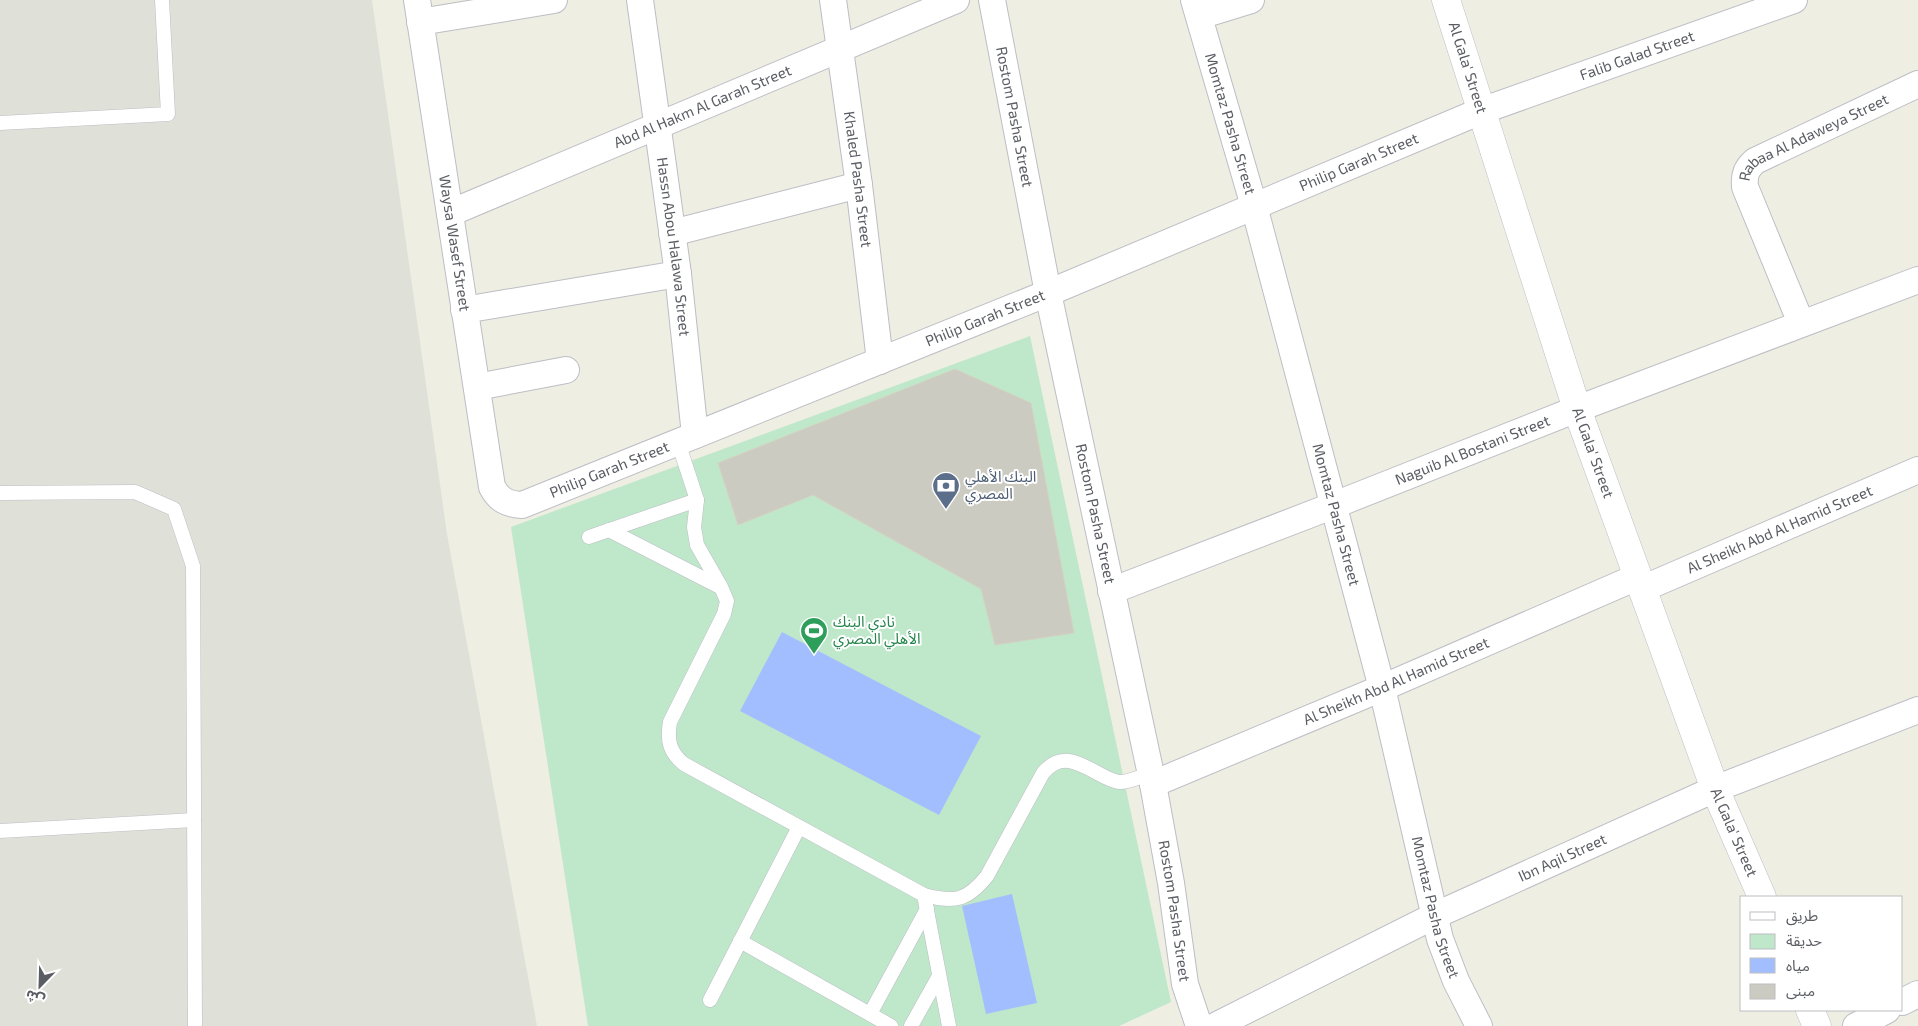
<svg xmlns="http://www.w3.org/2000/svg" width="1918" height="1026" font-family="'Exo 2','Noto Sans Arabic',sans-serif">
  <style>
    .industrial { fill: #dfe0d8 }
    .green { fill: #bfe7ca }
    .water { fill: #a3beff }
    .building { fill: #cccbc1; stroke: #d3d3c1 }
    .lines { fill: none; stroke-linecap: round; stroke-linejoin: round }
    .service-casing { stroke: #bdbec5; stroke-width: 15 }
    .minor-casing { stroke: #bdbec5; stroke-width: 28 }
    .secondary-casing { stroke: #bebfc7; stroke-width: 29 }
    .service { stroke: #fff; stroke-width: 14 }
    .minor { stroke: #fff; stroke-width: 26 }
    .secondary { stroke: #fff; stroke-width: 28 }
    .labels { text-anchor: middle; stroke-width: 4; stroke-linejoin: round; paint-order: stroke }
    .street-label { font-size: 15px; fill: #5b5d64; stroke: #fff }
    .service-label { font-size: 15px; fill: #4e5e75; stroke: #fff; text-anchor: start }
    .leisure-label { font-size: 15px; fill: #27864d; stroke: #fff; text-anchor: start }
  </style>
  <rect width="100%" height="100%" fill="#eeeee3"/>
  <polygon class="industrial" points="0,0 372,0 447,534 537,1026 0,1026"/>
  <polygon class="green" points="1030,336 1171,1002 1119,1026 588,1026 511,527"/>
  <g class="water">
    <polygon points="782,632 981,736 939,815 740,711"/>
    <polygon points="1012,894 1037,1003 986,1014 962,906"/>
  </g>
  <polygon class="building" points="955,369 1031,403 1074,633 995,645 981,589 813,495 738,525 718,463"/>
  <g class="lines">
    <defs>
      <g id="service">
        <polyline points="0,123 168,114 162,0"/>
        <path d="M678,442L697,500L694,527L697,545L721,587L727,601L724,614L670,722C667,740 669,752 684,764L924,895C954,903 967,901 987,876L1043,773C1063,749 1083,766 1105,777C1110,779 1115,782 1120,782C1130,782 1141,776 1150,774"/>
        <polyline points="0,493 135,492 174,509 193,566 195,1026"/>
        <polyline points="609,530 720,587"/>
        <polyline points="589,537 697,500"/>
        <polyline points="0,831 194,820"/>
        <polyline points="924,895 949,1026"/>
        <polyline points="740,941 891,1026"/>
        <polyline points="710,1000 799,827"/>
        <polyline points="870,1014 927,909"/>
        <polyline points="911,1026 939,976"/>
      </g>
      <g id="minor">
        <path id="s1" d="M417,0L492,487C499,500 507,504 522,505L1048,293L1481,111L1794,0"/>
        <path id="s2" d="M640,0L678,274L695,435"/>
        <path id="s3" d="M833,0L859,185L880,361"/>
        <path id="s4" d="M992,0L1048,293L1153,784L1171,883L1185,984L1199,1026"/>
        <path id="s5" d="M1194,0L1254,206L1382,688L1440,939L1456,981L1479,1026"/>
        <polyline points="1199,16 1251,0"/>
        <polyline points="420,22 554,0"/>
        <path id="s6" d="M450,213L956,0"/>
        <polyline points="672,233 859,185"/>
        <polyline points="464,310 678,274"/>
        <path id="s7" d="M1801,323L1745,187C1744,175 1746,169 1755,161L1918,84"/>
        <polyline points="477,387 566,370"/>
        <path id="s8" d="M1642,589L1918,470"/>
        <path id="s9" d="M1111,591L1332,506L1577,409L1918,280"/>
        <path id="s10" d="M1153,784L1382,688L1637,577"/>
        <polyline points="1902,1002 1918,994"/>
        <path id="s11" d="M1215,1026L1434,916L1715,789L1918,710"/>
        <polyline points="1856,1026 1887,1010"/>
      </g>
      <g id="secondary">
        <path id="s12" d="M1446,0L1577,409L1715,789L1762,897"/>
        <polyline points="1810,1010 1817,1026"/>
      </g>
    </defs>
    <use href="#service" class="service-casing"/>
    <use href="#minor" class="minor-casing"/>
    <use href="#secondary" class="secondary-casing"/>
    <use href="#service" class="service"/>
    <use href="#minor" class="minor"/>
    <use href="#secondary" class="secondary"/>
  </g>
  <defs>
    <symbol id="bank-pin" viewBox="-11 -11 22 30"><path d="M0 17L-7.5 6A9.5 9.5 0 1 1 7.5 6Z" fill="#5c6f8a" stroke="#fff"/><path d="M-6-4H6V4H-6ZM0-2.3a2.3 2.3 0 1 0 0 4.6a2.3 2.3 0 1 0 0-4.6Z" fill="#fff"/></symbol>
    <symbol id="stadium-pin" viewBox="-11 -11 22 30"><path d="M0 17L-7.5 6A9.5 9.5 0 1 1 7.5 6Z" fill="#2e9e5b" stroke="#fff"/><path d="M0-5a6.5 5 0 1 0 0 10a6.5 5 0 1 0 0-10ZM-3.5-1.8h7v3.6h-7Z" fill="#fff"/></symbol>
  </defs>
  <g fill-rule="evenodd">
    <use href="#bank-pin" x="930" y="470" width="32" height="43"/>
    <use href="#stadium-pin" x="798" y="615" width="32" height="43"/>
  </g>
  <g class="labels">
    <g class="street-label">
      <text dy="5" stroke="none"><textPath href="#s1" startOffset="1732">Falib Galad Street</textPath></text>
      <text dy="5" stroke="none"><textPath href="#s12" startOffset="71">Al Gala' Street</textPath></text>
      <text dy="5" stroke="none"><textPath href="#s6" startOffset="274">Abd Al Hakm Al Garah Street</textPath></text>
      <text dy="5" stroke="none"><textPath href="#s4" startOffset="119">Rostom Pasha Street</textPath></text>
      <text dy="5" stroke="none"><textPath href="#s5" startOffset="129">Momtaz Pasha Street</textPath></text>
      <text dy="5" stroke="none"><textPath href="#s7" startOffset="238">Rabaa Al Adaweya Street</textPath></text>
      <text dy="5" stroke="none"><textPath href="#s1" startOffset="1434">Philip Garah Street</textPath></text>
      <text dy="5" stroke="none"><textPath href="#s3" startOffset="181">Khaled Pasha Street</textPath></text>
      <text dy="5" stroke="none"><textPath href="#s1" startOffset="246">Waysa Wasef Street</textPath></text>
      <text dy="5" stroke="none"><textPath href="#s2" startOffset="249">Hassn Abou Halawa Street</textPath></text>
      <text dy="5" stroke="none"><textPath href="#s1" startOffset="1029">Philip Garah Street</textPath></text>
      <text dy="5" stroke="none"><textPath href="#s9" startOffset="388">Naguib Al Bostani Street</textPath></text>
      <text dy="5" stroke="none"><textPath href="#s12" startOffset="476">Al Gala' Street</textPath></text>
      <text dy="5" stroke="none"><textPath href="#s1" startOffset="624">Philip Garah Street</textPath></text>
      <text dy="5" stroke="none"><textPath href="#s4" startOffset="524">Rostom Pasha Street</textPath></text>
      <text dy="5" stroke="none"><textPath href="#s5" startOffset="534">Momtaz Pasha Street</textPath></text>
      <text dy="5" stroke="none"><textPath href="#s8" startOffset="150">Al Sheikh Abd Al Hamid Street</textPath></text>
      <text dy="5" stroke="none"><textPath href="#s10" startOffset="264">Al Sheikh Abd Al Hamid Street</textPath></text>
      <text dy="5" stroke="none"><textPath href="#s12" startOffset="881">Al Gala' Street</textPath></text>
      <text dy="5" stroke="none"><textPath href="#s11" startOffset="386">Ibn Aqil Street</textPath></text>
      <text dy="5" stroke="none"><textPath href="#s5" startOffset="939">Momtaz Pasha Street</textPath></text>
      <text dy="5" stroke="none"><textPath href="#s4" startOffset="929">Rostom Pasha Street</textPath></text>
    </g>
    <g class="service-label">
      <text x="965" y="482">البنك الأهلي<tspan x="965" dy="17">المصري</tspan></text>
    </g>
    <g class="leisure-label">
      <text x="833" y="627">نادي البنك<tspan x="833" dy="17">الأهلي المصري</tspan></text>
    </g>
  </g>
  <rect x="1740" y="896" width="162" height="115" fill="#ffffff" stroke="#bdbec1"/>
  <rect x="1750" y="912" width="25" height="8" fill="#ffffff" stroke="#bdbec1"/>
  <text x="1786" y="921" font-size="15" fill="#5b5d64">طريق</text>
  <rect x="1750" y="934" width="25" height="15" fill="#bfe7ca" stroke="#bdbec1"/>
  <text x="1786" y="946" font-size="15" fill="#5b5d64">حديقة</text>
  <rect x="1750" y="958" width="25" height="15" fill="#a3beff" stroke="#bdbec1"/>
  <text x="1786" y="971" font-size="15" fill="#5b5d64">مياه</text>
  <rect x="1750" y="984" width="25" height="15" fill="#cccbc1" stroke="#bdbec1"/>
  <text x="1786" y="996" font-size="15" fill="#5b5d64">مبنى</text>
  <g transform="translate(40 986) rotate(203)" stroke="#ffffff" stroke-width="4" paint-order="stroke">
  <path d="M0-4L9 19L0 12L-9 19Z" fill="#5b5d64"/>
  <text y="-8" font-size="14" font-weight="bold" text-anchor="middle" fill="#5b5d64">ش</text>
  </g>
</svg>
